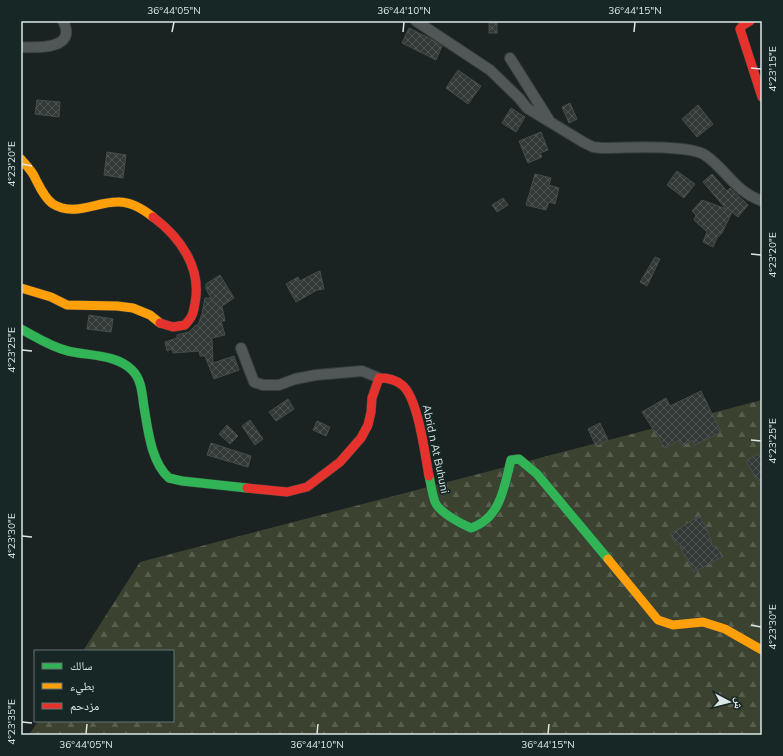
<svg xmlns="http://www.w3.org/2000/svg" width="783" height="756" font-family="Mulish,'Noto Naskh Arabic',sans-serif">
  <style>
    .forest { fill: url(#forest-firs) }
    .building { fill: url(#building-cross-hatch); stroke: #464d4b }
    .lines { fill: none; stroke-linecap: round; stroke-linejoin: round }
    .street-casing { stroke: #363e3c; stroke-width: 12 }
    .fast-casing { stroke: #363e3c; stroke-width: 10 }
    .slow-casing { stroke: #363e3c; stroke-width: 10 }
    .jam-casing { stroke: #363e3c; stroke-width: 10 }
    .street { stroke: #515757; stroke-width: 10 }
    .fast { stroke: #30b455; stroke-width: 9 }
    .slow { stroke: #ff9f0a; stroke-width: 9 }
    .jam { stroke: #e5322d; stroke-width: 9 }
    .ticks { fill: none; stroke: #dce7e5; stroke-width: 1.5 }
    .labels { text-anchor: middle; stroke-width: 3.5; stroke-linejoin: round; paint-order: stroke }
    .street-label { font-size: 11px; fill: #dce7e5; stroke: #162725 }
    .neatline { fill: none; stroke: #dce7e5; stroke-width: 1.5 }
    .ticks-label { font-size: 10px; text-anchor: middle; fill: #dce7e5 }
  </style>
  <defs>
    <pattern id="forest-firs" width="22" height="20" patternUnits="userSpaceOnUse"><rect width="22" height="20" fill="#3b4330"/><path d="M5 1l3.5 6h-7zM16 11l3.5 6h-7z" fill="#575e4e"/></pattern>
    <pattern id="building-cross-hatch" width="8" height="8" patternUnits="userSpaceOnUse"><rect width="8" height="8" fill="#323937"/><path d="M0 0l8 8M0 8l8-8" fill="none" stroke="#4f5654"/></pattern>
  </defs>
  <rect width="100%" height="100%" fill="#1a2322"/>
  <polygon class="forest" points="762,400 762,735 29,735 38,721 173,721 173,651 83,651 140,562"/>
  <g class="building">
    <rect x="489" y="23" width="8" height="10"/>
    <polygon points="409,28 433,40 442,46 436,60 402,43"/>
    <polygon points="458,70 481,86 468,104 446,88"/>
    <polygon points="37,100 60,102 59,117 35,114"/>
    <polygon points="570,103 577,119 569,123 562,107"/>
    <polygon points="698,105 713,124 697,137 682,119"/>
    <polygon points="511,108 525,117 516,132 502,123"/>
    <polygon points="541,132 548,150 540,153 542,157 528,163 519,141"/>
    <polygon points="107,152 126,155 123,178 104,175"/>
    <polygon points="677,171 695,184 684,198 667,185"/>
    <polygon points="535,174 551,178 549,185 559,188 555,204 549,202 546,210 526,205"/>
    <polygon points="712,174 727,191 730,188 748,205 738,217 732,212 722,233 717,238 713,247 703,242 707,232 694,220 696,215 692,211 702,200 726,209 703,182"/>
    <polygon points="503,198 508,205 497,212 492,205"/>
    <polygon points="655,257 660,259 647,286 640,282"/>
    <polygon points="320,271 324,289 317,290 296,302 286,284 298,277 300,281 315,273"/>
    <polygon points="220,275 234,298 222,306 225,321 221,321 225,335 212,338 213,363 234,356 239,370 214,379 205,356 200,356 199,351 173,353 172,349 167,351 165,342 177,338 177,335 189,332 196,325 198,325 202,314 205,298 211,298 206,289 206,284"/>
    <polygon points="89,315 113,319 111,332 87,329"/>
    <polygon points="701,391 721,432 695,445 693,440 682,446 679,440 665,448 642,412 666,398 670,406"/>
    <polygon points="288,399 294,409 276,421 269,412"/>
    <polygon points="250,420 263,439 255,445 242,426"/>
    <polygon points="317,421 330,427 326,436 313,430"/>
    <polygon points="600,423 608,440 596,446 588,429"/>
    <polygon points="227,425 238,436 230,444 219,434"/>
    <polygon points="211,443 251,456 248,467 207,455"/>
    <polygon points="762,452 762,488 746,461"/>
    <polygon points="699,516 706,527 713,547 716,546 722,557 694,572 686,556 684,556 680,543 677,545 670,534"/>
  </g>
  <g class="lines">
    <defs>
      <g id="street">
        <path d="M416,21L490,70L519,98L527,108L583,142L593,147L602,148C625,148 688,144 705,155C727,170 734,191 762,201"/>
        <path d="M21,47C38,48 78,49 63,21"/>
        <polyline points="510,58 549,120"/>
        <polyline points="241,348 254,382 263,385 279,385 295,379 316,375 362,371 379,378"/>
      </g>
      <g id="fast">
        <path d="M21,329C36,337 51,347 68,351C89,356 116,354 132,370C142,380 142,394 144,407C148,430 151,462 169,478L182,481L247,488"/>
        <path d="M429,476C431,484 432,494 435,502C439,512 461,524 471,528C501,518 504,487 511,460L519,459L537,474L608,559"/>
      </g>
      <g id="slow">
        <path d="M21,159C25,164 29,168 33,174C38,183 44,198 53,204C74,217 96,202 117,202C130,201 143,209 153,217"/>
        <polyline points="21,288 51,297 67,305 117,306 133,308 150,315 160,323"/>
        <polyline points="608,559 658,620 673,625 703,622 725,629 762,650"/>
      </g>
      <g id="jam">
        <polyline points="750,21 743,25 740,29 762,97"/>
        <path d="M153,217C180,237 202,268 195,303C194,307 194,312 192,315C191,319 187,322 185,325L173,327L160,323"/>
        <path d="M247,488L287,492L307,487L340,462L361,438L368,425L371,412L372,398L379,378C388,378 395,379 402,385C418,397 425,455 429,476"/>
      </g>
    </defs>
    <use href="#street" class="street-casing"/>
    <use href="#fast" class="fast-casing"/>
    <use href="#slow" class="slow-casing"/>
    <use href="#jam" class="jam-casing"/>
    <use href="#street" class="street"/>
    <use href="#fast" class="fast"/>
    <use href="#slow" class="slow"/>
    <use href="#jam" class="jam"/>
  </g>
  <path class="ticks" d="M172,32L174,22M403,32L404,22M634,32L635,22M751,68L761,69M22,164L32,166M751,254L761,255M22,350L32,351M751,440L761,441M22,536L32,537M751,625L761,627M22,722L32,723M86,734L87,724M317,734L318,724M548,734L549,724"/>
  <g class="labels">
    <g class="street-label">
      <text transform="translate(436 449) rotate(78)" y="4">Abrid n At Buhuni</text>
    </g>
  </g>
  <rect width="783" height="756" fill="none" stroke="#162725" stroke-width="44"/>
  <rect x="34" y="650" width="140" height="72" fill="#162725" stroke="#657472"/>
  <rect x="42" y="663" width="20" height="6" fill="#30b455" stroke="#657472"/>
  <text x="70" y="670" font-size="12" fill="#dce7e5">سالك</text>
  <rect x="42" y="683" width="20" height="6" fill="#ff9f0a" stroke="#657472"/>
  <text x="70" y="690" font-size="12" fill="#dce7e5">بطيء</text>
  <rect x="42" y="703" width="20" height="6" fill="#e5322d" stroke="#657472"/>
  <text x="70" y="710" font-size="12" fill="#dce7e5">مزدحم</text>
  <g transform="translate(729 702) rotate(97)" stroke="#162725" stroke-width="3" paint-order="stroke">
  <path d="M0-3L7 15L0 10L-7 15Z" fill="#dce7e5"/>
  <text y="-6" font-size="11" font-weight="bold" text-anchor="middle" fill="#dce7e5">ش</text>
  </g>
  <rect x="22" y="22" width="739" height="712" class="neatline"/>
  <g class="ticks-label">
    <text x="174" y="14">36°44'05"N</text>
    <text x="404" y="14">36°44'10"N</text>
    <text x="635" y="14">36°44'15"N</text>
    <text transform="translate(772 69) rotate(-90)" y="4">4°23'15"E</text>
    <text transform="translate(11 164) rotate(-90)" y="4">4°23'20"E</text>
    <text transform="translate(772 255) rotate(-90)" y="4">4°23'20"E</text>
    <text transform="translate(11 350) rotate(-90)" y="4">4°23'25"E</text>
    <text transform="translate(772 441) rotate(-90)" y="4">4°23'25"E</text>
    <text transform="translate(11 536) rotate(-90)" y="4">4°23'30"E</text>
    <text transform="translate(772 627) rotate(-90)" y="4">4°23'30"E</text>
    <text transform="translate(11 722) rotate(-90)" y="4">4°23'35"E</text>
    <text x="86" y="748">36°44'05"N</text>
    <text x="317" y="748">36°44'10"N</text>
    <text x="548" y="748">36°44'15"N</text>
  </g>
</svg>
